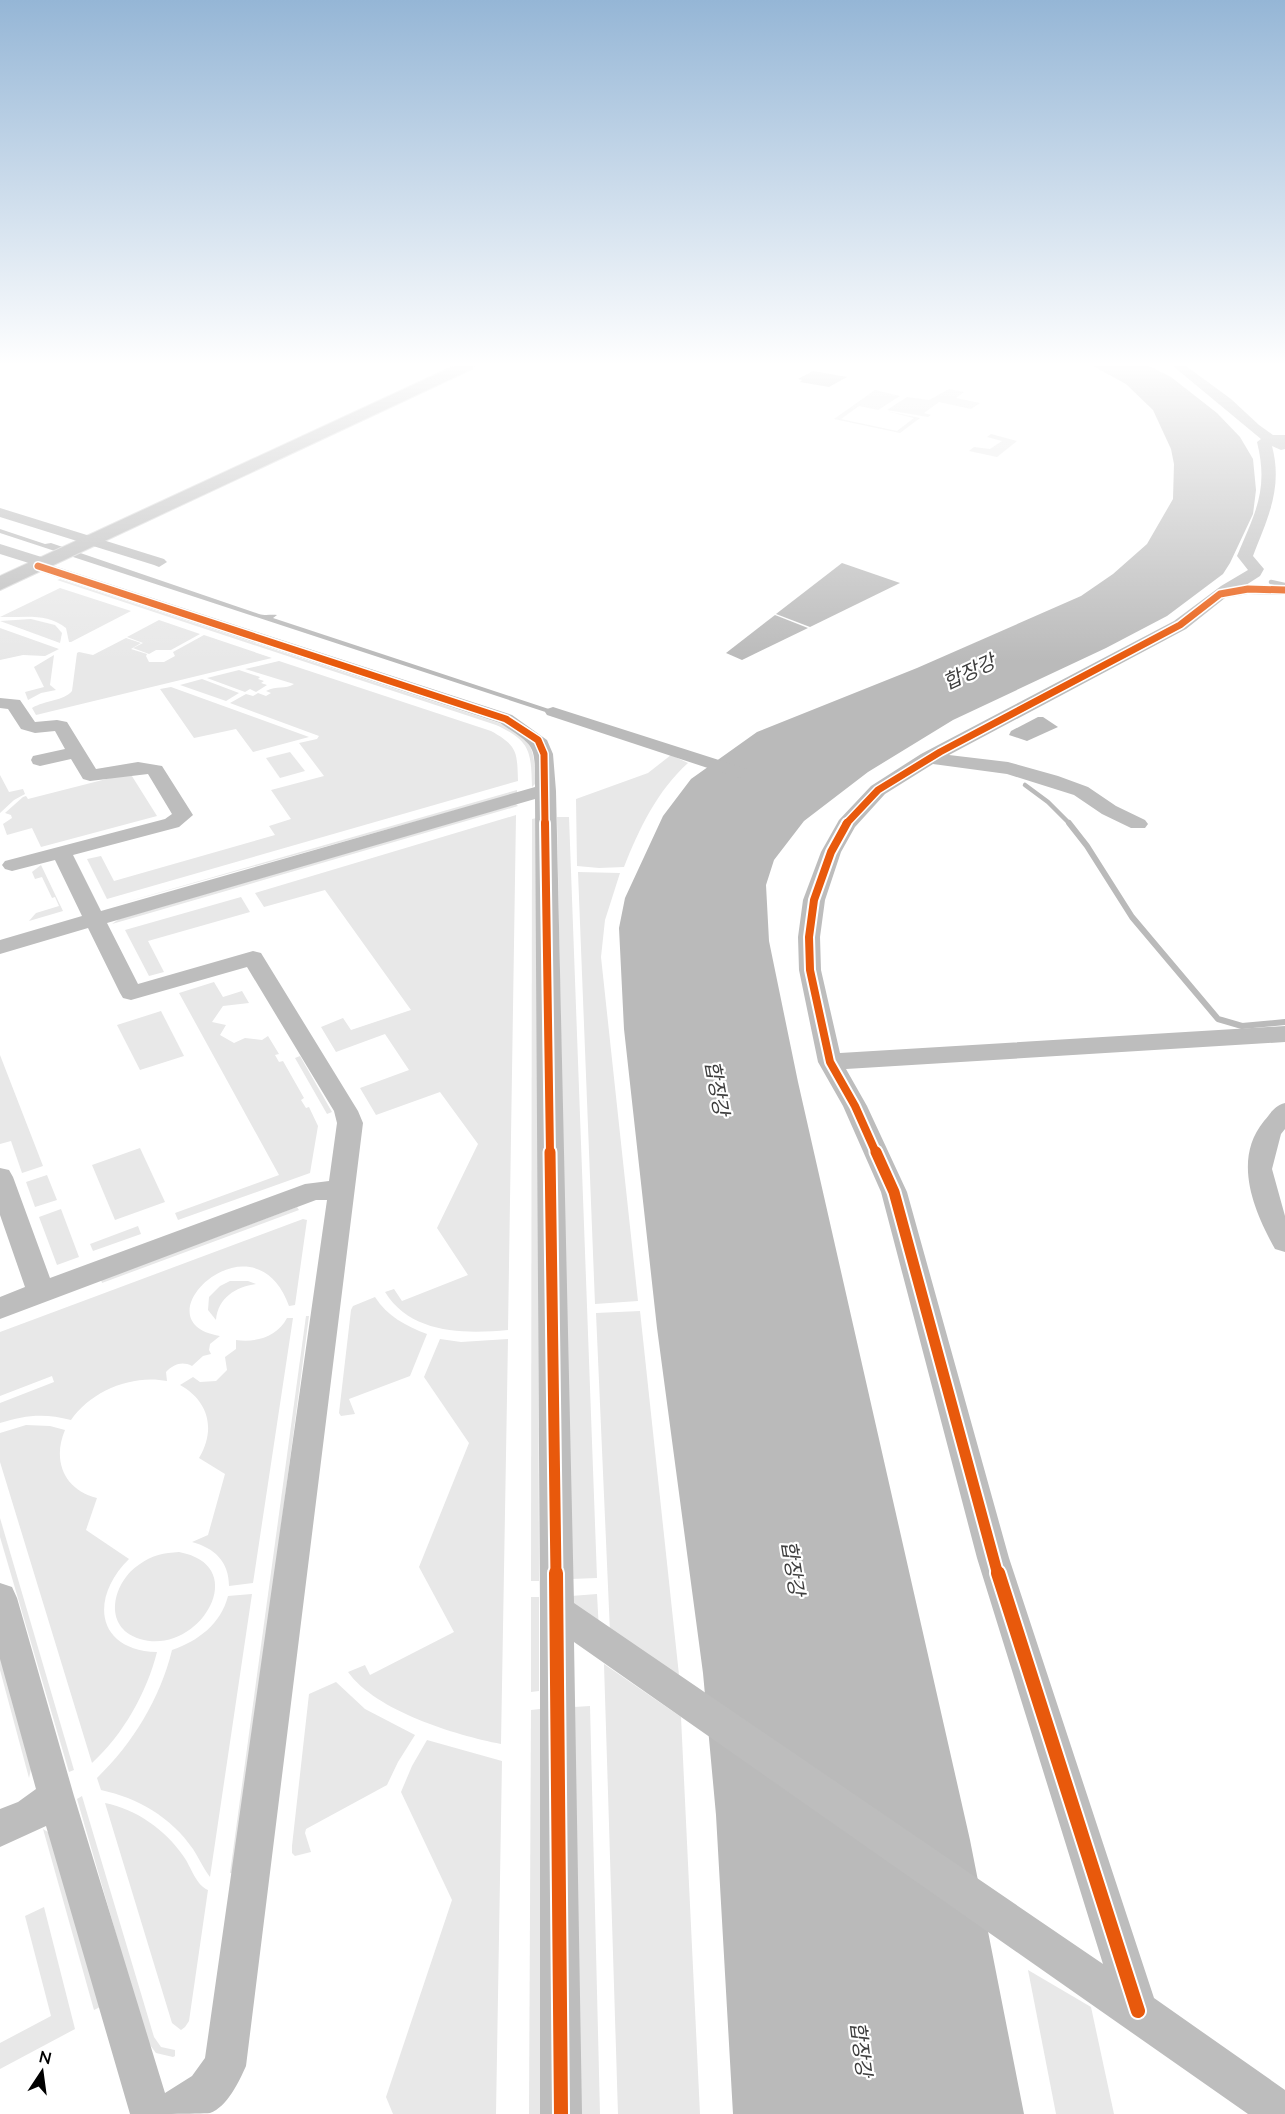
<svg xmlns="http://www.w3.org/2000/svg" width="1285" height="2114" font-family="Lato,'Noto Sans KR',sans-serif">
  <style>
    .green { fill: #e8e8e8 }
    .water { fill: #bababa }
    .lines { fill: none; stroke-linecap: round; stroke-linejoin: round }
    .stream-far1 { stroke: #bababa; stroke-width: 4.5 }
    .stream { stroke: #bababa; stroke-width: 6 }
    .canal { fill: #bababa; fill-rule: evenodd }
    .major-casing { stroke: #dbdbdb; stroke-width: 2 }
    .minor { fill: #bdbdbd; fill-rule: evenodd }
    .major { fill: #bdbdbd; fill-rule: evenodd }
    .cycleway-far4-casing { stroke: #fff; stroke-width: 8 }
    .cycleway-far3-casing { stroke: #fff; stroke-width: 10 }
    .cycleway-far2-casing { stroke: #fff; stroke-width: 12 }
    .cycleway-far1-casing { stroke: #fff; stroke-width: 15 }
    .cycleway-casing { stroke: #fff; stroke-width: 18 }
    .cycleway-far4 { stroke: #e8590c; stroke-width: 5 }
    .cycleway-far3 { stroke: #e8590c; stroke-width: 7 }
    .cycleway-far2 { stroke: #e8590c; stroke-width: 8 }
    .cycleway-far1 { stroke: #e8590c; stroke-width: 11 }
    .cycleway { stroke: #e8590c; stroke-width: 14 }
    .labels { text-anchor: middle; stroke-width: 4.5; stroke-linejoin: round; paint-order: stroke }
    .water-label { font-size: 20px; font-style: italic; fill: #3d3d3d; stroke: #fff }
  </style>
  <rect width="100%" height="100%" fill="#fff"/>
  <g class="green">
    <polygon points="949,389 964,392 956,398 980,403 971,409 939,402 924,413 931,415 928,417 887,410 907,397 929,400"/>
    <polygon points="875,390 900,396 878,410 859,406 841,419 897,431 914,418 886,411 920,418 900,433 834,419"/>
    <polygon points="991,434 1017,441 997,457 969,451 974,447 990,449 1002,441 987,437"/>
    <path d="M60,579L499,723C533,739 535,748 535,784L532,787C531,752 531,741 496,725L57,580Z"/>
    <path d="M60,588L131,611L71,642H69L66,628C46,612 23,618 0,617Z"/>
    <polygon points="31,619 55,625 62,633 60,643 0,621"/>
    <polygon points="159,620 200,634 171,650 156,650 149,654 133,648 143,643 127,637"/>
    <polygon points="0,628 59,649 45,656 23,655 0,660"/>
    <path d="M204,635L272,658L36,715L32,708C45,700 64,701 72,691L77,653L79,652L93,655L126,638L141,643L131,649L147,654L146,656L149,662H164L175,656L173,652Z"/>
    <polygon points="54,655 50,685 56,690 41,693 28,700 25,692 44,687 34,667"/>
    <path d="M279,661L491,731C518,746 517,752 518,781L107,899L87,859L101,856L114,881L275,835L269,826L291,819L271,790L324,776L299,743L317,739L319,736L230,703L246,694L253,696L258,693L266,696L271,693L266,691C277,685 285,690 294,684L245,669Z"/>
    <polygon points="239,670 260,677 258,679 264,681 261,683 267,685 256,692 250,689 245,692 207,678"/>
    <polygon points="202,679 239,693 226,701 180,685"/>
    <polygon points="171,687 309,737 253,752 236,729 194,738 160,689"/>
    <polygon points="290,752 305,771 280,778 266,758"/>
    <path d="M671,755L688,763C657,791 639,829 624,867L599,868L577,866L576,799L648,773Z"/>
    <polygon points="130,773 157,816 41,847 32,828 7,835 3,824 12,818 11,815 5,813 23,797 26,796 28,799"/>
    <polygon points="0,775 9,792 23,789 25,794 14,800 0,813"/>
    <polygon points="517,790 517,793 105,908"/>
    <polygon points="516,804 518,806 112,924 119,919"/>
    <path d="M516,815L508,1330C464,1334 411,1334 385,1292L394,1289L402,1301L468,1275L437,1228L478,1144L440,1092L376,1115L360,1088L409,1070L385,1034L336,1052L321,1027L343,1018L351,1030L411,1010L325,890L264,907L255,893Z"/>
    <polygon points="557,817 569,817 597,1578 571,1579"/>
    <polygon points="537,818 539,1581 531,1581 532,819"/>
    <polygon points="41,865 63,911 29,921 36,913 59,906 55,897 52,898 42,877 35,879 32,872"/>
    <polygon points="578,872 620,873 605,920 601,957 638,1301 595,1304"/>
    <polygon points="241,897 250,912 148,941 164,972 149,976 125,930"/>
    <polygon points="214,982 223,997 242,991 249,1003 223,1006 212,1022 226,1025 220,1035 234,1043 245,1038 262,1040 268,1036 279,1054 275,1055 279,1062 283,1061 304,1098 301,1100 306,1108 309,1107 318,1126 310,1173 178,1220 175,1213 279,1175 179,993"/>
    <polygon points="161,1011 184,1056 140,1070 117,1025"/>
    <polygon points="0,1055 43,1166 22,1173 11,1141 0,1144"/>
    <polygon points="300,1056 332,1112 327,1114 295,1058"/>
    <polygon points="140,1148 165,1202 115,1220 92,1165"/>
    <polygon points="47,1175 57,1200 35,1207 26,1182"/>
    <polygon points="297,1207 299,1210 102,1283 101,1280"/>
    <polygon points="61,1209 79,1257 57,1265 39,1217"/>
    <path d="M303,1219L307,1220L295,1305L289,1306C254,1208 134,1322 220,1336L210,1344L209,1350L211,1354L203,1356L192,1366C182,1361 174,1364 166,1372L167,1381C132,1374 91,1391 71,1420C45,1413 25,1415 0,1423V1403L54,1382L52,1376L0,1396V1332Z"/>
    <polygon points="138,1226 141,1234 93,1251 90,1244"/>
    <path d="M230,1281H248L256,1284C235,1287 218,1298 216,1320L208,1310L209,1297L220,1286Z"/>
    <path d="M375,1297C387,1316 406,1326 427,1334L410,1376L349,1399L355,1414L341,1416L339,1413L351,1310L353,1306Z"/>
    <polygon points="640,1311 679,1675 610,1632 596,1313"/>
    <polygon points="306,1316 309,1316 235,1873 230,1873"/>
    <path d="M287,1318H293L253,1583L229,1586C229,1561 214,1548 192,1542L208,1535L225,1474L199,1458C216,1430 209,1401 180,1385L193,1377L200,1382L216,1381L227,1370L225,1357L236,1349V1340C255,1343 277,1337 287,1318Z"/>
    <path d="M440,1339L461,1342L508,1339L501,1744C455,1735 376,1711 348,1672L365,1665L370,1675L454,1632L419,1567L469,1443L424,1377Z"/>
    <path d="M26,1425L50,1426L65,1430C52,1460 64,1490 97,1498L86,1530L129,1559C90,1597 95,1650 157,1652C147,1692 123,1735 92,1763L0,1462V1433Z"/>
    <polygon points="0,1518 74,1770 69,1772 0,1537"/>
    <path d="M179,1552C254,1566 198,1657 140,1639C101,1627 113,1581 140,1564C152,1555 164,1553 179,1552Z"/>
    <path d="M252,1594L210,1877C203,1868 199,1858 193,1849C171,1817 138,1798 101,1790L97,1778C133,1743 160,1699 172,1650C198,1641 221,1624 228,1596Z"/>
    <polygon points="597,1594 599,1631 578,1614 571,1596"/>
    <polygon points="531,1597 539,1597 539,1691 531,1692"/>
    <polygon points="0,1646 31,1769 29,1778 0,1670"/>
    <polygon points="604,1664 681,1717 700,2114 618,2114"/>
    <polygon points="336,1682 365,1709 415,1735 398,1762 387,1785 306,1829 305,1833 311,1852 295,1856 292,1853 292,1846 309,1694"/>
    <polygon points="590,1706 600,2114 581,2114 574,1707"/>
    <polygon points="540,1709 540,2114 529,2114 531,1710"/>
    <polygon points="427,1740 502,1761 496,2114 393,2114 386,2097 452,1900 401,1792 412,1766"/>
    <polygon points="82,1796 154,2037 161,2047 175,2050 175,2056 173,2057 156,2053 147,2041 77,1799"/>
    <path d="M105,1803C136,1809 166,1830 184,1857C191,1867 196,1885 208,1890L189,2021L185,2027L181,2030L172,2023Z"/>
    <polygon points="43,1829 51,1834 100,2007 94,2010"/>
    <polygon points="44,1907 75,2029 0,2069 0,2043 51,2016 25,1916"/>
    <polygon points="1028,1970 1091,2007 1114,2114 1056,2114"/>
  </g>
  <g class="water">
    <polygon points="1093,366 1149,366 1171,377 1217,413 1240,437 1253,459 1256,490 1253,514 1230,563 1223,574 1167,616 1106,648 953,720 868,772 804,821 774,860 766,885 769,941 798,1082 970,1840 1024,2114 733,2114 716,1815 703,1673 657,1328 624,1029 619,928 625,898 663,816 691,779 757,732 917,668 1081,596 1113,574 1147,544 1173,499 1174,464 1171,449 1153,410 1126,384"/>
    <polygon points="813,371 847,377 829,387 800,382 802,380 798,379"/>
    <path d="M0,529L45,544L51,543L259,614C266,616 271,614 277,615L273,618L582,720L579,723L0,533Z"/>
    <polygon points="842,563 900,583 810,627 776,614"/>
    <polygon points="775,615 808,628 742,660 726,653"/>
    <polygon points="1038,717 1043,717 1058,727 1027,741 1009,735 1011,731"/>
  </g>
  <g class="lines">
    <g class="stream-far1">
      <polyline points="1271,582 1285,585"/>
      <polyline points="1025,785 1048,802 1070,824"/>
    </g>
    <polyline class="stream" points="1069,823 1087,846 1132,917 1218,1019 1242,1026 1285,1022"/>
    <polygon class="canal" points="553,707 747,769 749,773 741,778 735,777 547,715 545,712 547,709"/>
    <defs>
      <polygon id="major" points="454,366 474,366 472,369 0,590 0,576"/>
    </defs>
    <use href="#major" class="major-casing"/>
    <g class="minor">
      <path d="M1173,366H1186L1231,399L1259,425L1273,435H1285V449L1281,450L1272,446C1283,488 1268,517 1253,556L1264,569L1260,576L1246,585H1285V595L1248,594L1225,598L1186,629L949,755L1008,762L1058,776L1088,787L1116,806L1145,820L1148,824L1145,828H1131L1102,814L1074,795L1007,774L933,764L885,794L855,827L841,852L825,900L820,937L821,970L840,1053L1285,1026V1042L846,1069L867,1106L907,1192L1009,1558L1154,1998L1285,2090V2114H1248L574,1642L582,2114H540V1611L535,799L107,923L138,984L253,951L261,953L358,1111L363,1123L246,2066C239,2082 227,2107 210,2113C199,2114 145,2114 130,2114L46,1826L0,1847V1809L18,1802L36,1789L0,1659V1583L12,1587L17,1598L74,1796L165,2093L192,2076L205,2058L327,1200H316L0,1319V1297L25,1287L0,1215V1168L9,1170L13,1177L50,1278L305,1184L329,1181L337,1123L334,1111L247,967L131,1000L123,998L120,993L88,928L0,954V940L82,916L55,860L12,871L5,869L2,865L5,861L165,819L172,814L148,774L90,781L83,779L71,759L40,766L33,764L31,760L33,756L65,749L55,731L35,733L21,729L8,709L0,708V698L20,700L35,722L57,720L67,722L96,769L138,762L162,766L193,815L179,827L73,855L101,911L535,787C535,744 536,747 500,723L32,569V564L0,554V544L51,560L53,563L51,565L512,715L547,740L553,754L556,791L574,1603L1103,1964L977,1558L881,1192L843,1106L818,1062L799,970L798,937L803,900L821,852L839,820L871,786L921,754L1174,621L1221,586L1248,570L1237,556C1255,513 1269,490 1257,442L1261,439Z"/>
      <polygon points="0,508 164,559 167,562 159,567 154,565 0,517"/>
      <path d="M1285,1103V1129L1281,1134L1272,1169L1285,1216V1252L1275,1249C1254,1211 1232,1160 1264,1121C1271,1113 1274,1106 1285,1103Z"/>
    </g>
    <use href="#major" class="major"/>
    <defs>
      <polyline id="cycleway-far4" points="38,566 41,567"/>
      <g id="cycleway-far3">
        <polyline points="38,566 506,719 538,740 544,754 545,824"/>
        <polyline points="846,824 878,790 940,752 1180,625 1220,594 1248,589 1285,590"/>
      </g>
      <g id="cycleway-far2">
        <polyline points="545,823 550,1153"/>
        <polyline points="847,823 831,852 814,900 809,937 810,970 830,1062 855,1106 876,1153"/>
      </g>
      <g id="cycleway-far1">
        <polyline points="550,1152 556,1575"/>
        <polyline points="876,1152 894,1192 998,1575"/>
      </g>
      <g id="cycleway">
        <polyline points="556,1573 561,2114"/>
        <polyline points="998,1573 1138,2011"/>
      </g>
    </defs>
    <use href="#cycleway-far4" class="cycleway-far4-casing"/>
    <use href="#cycleway-far3" class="cycleway-far3-casing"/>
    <use href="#cycleway-far2" class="cycleway-far2-casing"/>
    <use href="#cycleway-far1" class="cycleway-far1-casing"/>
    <use href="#cycleway" class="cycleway-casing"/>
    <use href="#cycleway-far4" class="cycleway-far4"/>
    <use href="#cycleway-far3" class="cycleway-far3"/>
    <use href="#cycleway-far2" class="cycleway-far2"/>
    <use href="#cycleway-far1" class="cycleway-far1"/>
    <use href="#cycleway" class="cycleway"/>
  </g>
  <linearGradient id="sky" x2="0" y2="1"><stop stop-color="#95b6d6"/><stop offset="0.55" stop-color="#fff"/><stop offset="1" stop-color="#fff" stop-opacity="0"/></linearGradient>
  <rect width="1285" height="662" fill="url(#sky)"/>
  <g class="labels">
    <g class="water-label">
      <text transform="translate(969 672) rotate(-25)" y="7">합장강</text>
      <text transform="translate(717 1088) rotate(80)" y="7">합장강</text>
      <text transform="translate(793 1568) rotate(81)" y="7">합장강</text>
      <text transform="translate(861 2049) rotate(83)" y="7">합장강</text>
    </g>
  </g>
  <g transform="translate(42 2072) rotate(13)" stroke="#ffffff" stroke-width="4.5" paint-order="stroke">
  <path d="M0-4.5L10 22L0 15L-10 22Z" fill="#000000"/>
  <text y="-9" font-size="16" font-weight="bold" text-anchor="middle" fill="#000000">N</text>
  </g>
</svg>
